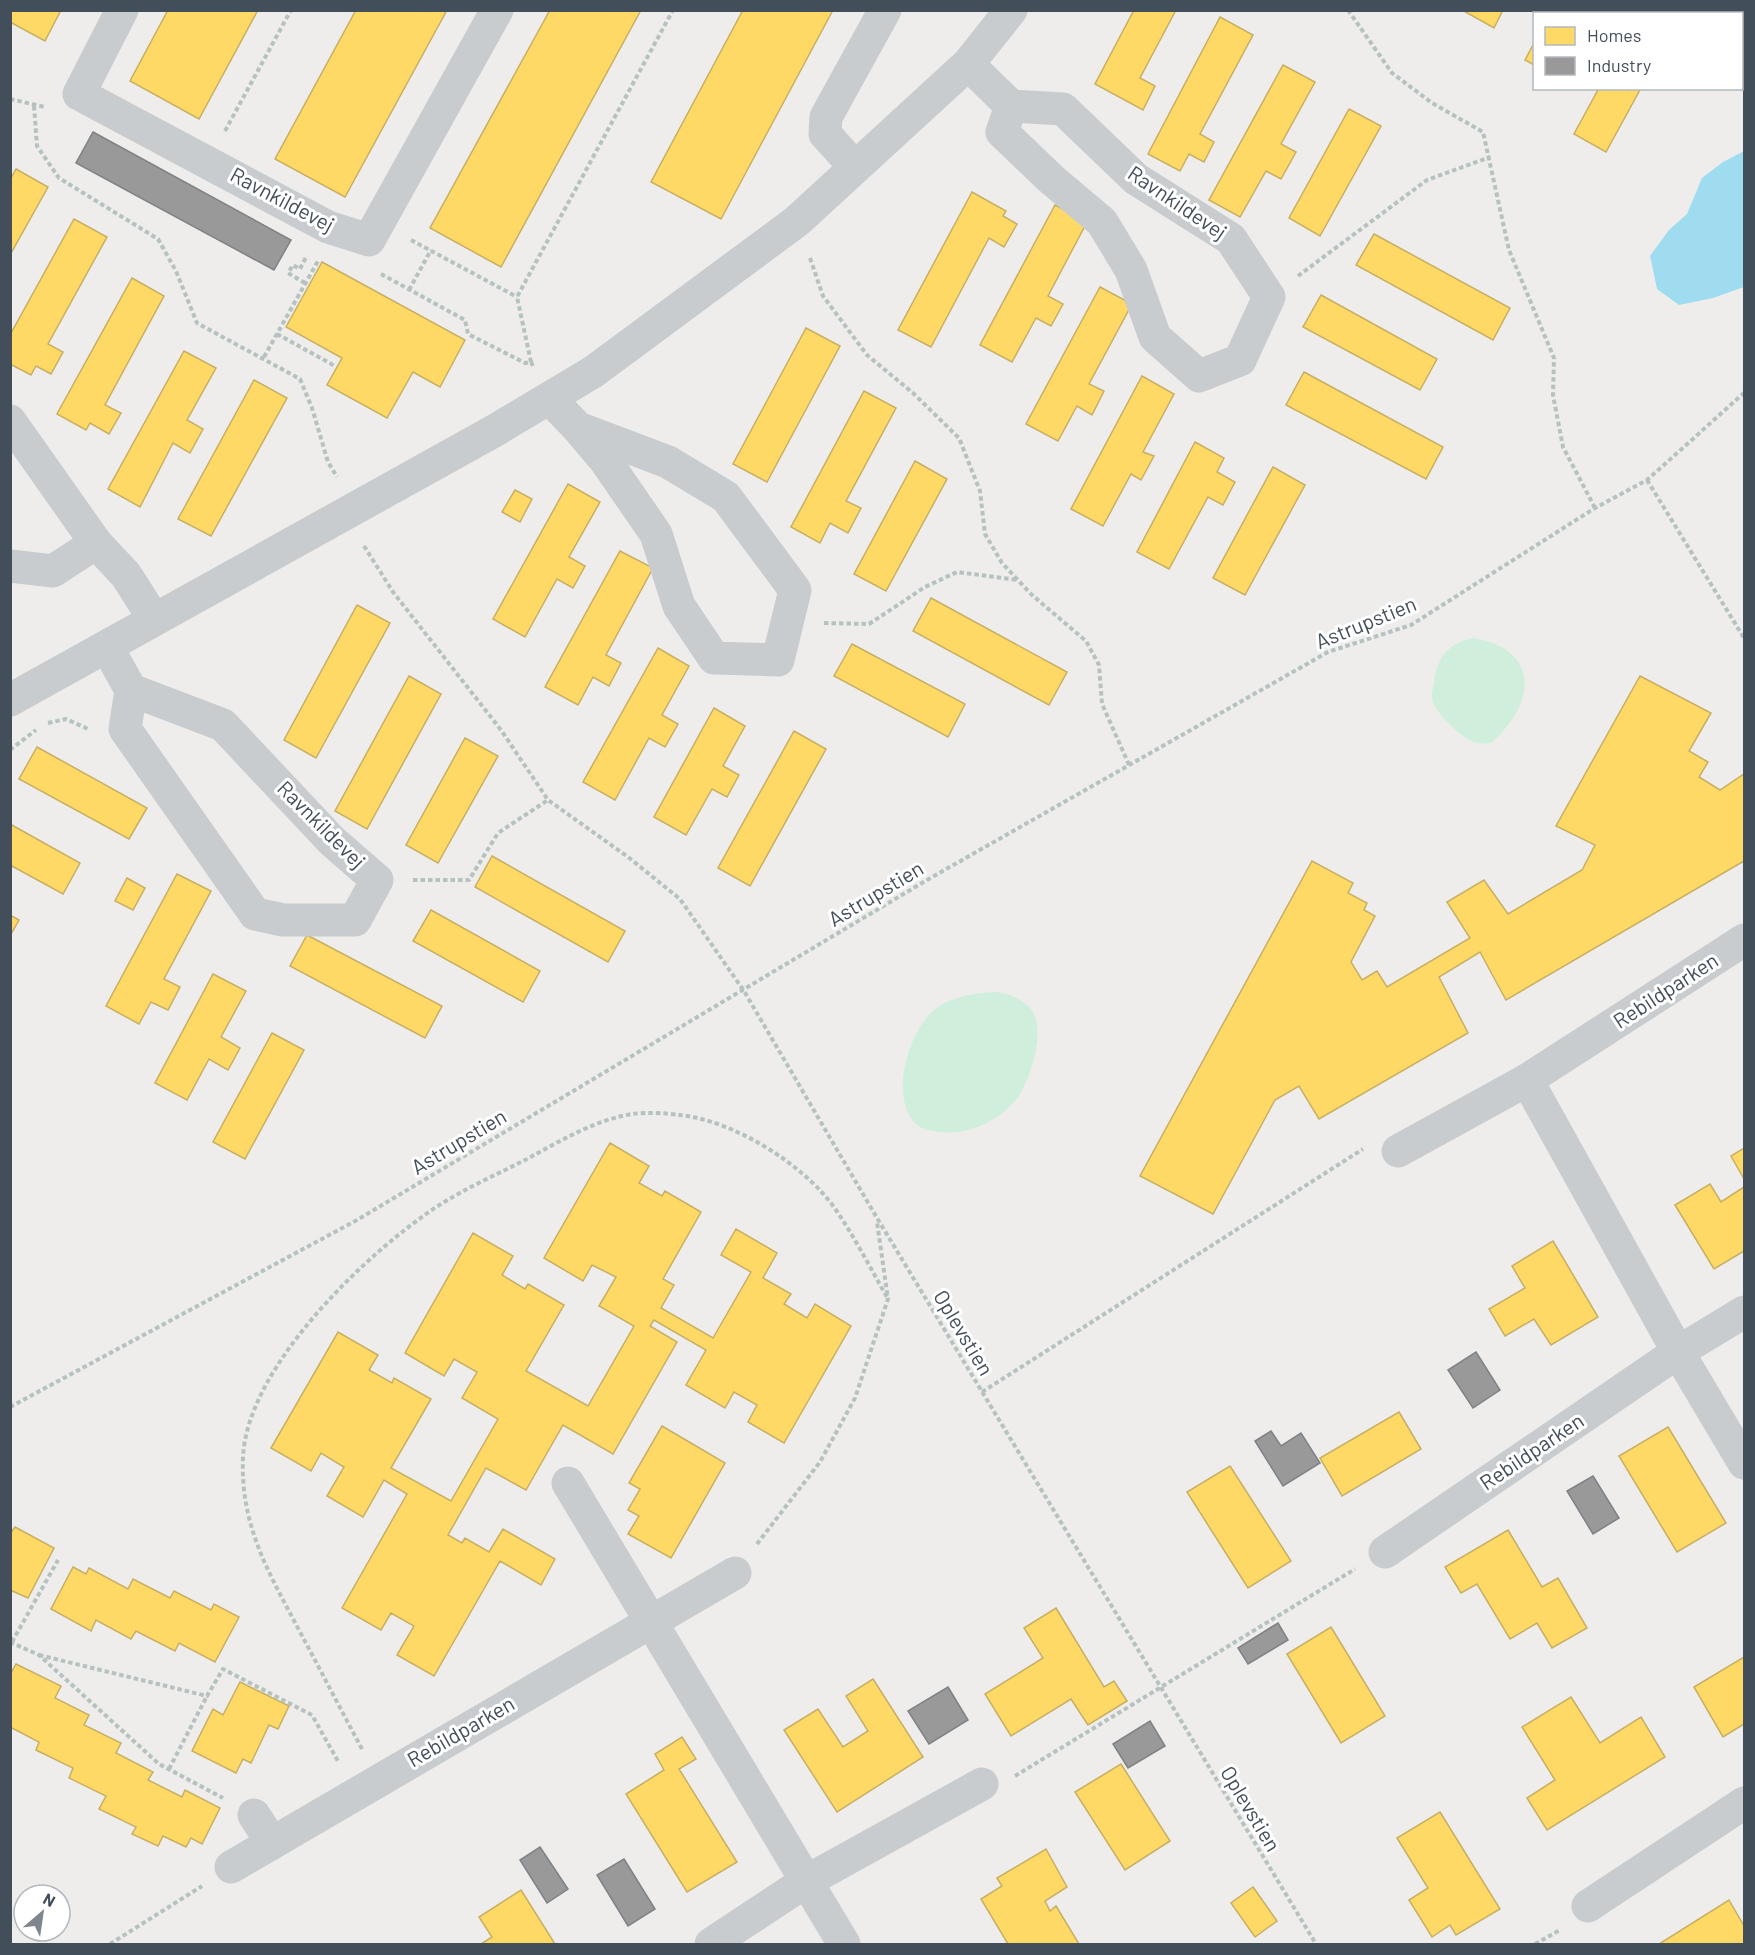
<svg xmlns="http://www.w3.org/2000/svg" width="1755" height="1955" font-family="Barlow,sans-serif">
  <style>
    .green { fill: #cfefdc }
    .water { fill: #a0dcf0 }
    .homes { fill: #ffd966; stroke: #c7af63; stroke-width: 1.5 }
    .industry { fill: #999; stroke: #7f8286; stroke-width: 1.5 }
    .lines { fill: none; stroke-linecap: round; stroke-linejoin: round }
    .path { stroke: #b5c2bf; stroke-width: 4; stroke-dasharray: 4.5 3; stroke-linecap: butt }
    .minor { stroke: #c9ccce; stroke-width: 33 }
    .labels { text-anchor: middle; stroke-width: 6; stroke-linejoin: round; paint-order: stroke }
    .street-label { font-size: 21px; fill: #434e5b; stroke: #fff }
  </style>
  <rect width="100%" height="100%" fill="#eeedec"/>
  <g class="green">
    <path d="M1474,638C1542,650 1535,705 1491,743C1487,743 1482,744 1477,743C1464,741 1435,713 1432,699C1431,694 1434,686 1434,681C1438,655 1449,643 1474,638Z"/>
    <path d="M998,992C1010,995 1021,998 1030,1008C1048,1027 1030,1084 1015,1101C997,1122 968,1135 941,1132C933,1131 922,1130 916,1124C889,1098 908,1033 933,1011C950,996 976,993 998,992Z"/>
  </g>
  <polygon class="water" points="1744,151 1744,287 1713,298 1679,305 1657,289 1650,256 1669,230 1687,214 1702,178 1723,162"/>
  <g class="homes">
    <polygon points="10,10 61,10 45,41 10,22"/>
    <polygon points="168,10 258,10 199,119 130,81"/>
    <polygon points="356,10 447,10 345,197 275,159"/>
    <polygon points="550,10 641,10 501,267 430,228"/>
    <polygon points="743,10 833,10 721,219 651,182"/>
    <polygon points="1134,10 1176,10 1140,78 1155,86 1143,110 1095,84"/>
    <polygon points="1462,10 1503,10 1494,28"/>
    <polygon points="1552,10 1594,10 1592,14 1550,14"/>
    <polygon points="1220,17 1253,35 1200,134 1214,142 1204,162 1189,154 1180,171 1148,154"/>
    <polygon points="1534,43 1534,65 1525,60"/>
    <polygon points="1283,65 1315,82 1281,144 1296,152 1281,179 1266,171 1240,217 1209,200"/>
    <polygon points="1599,88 1641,88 1606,152 1574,134"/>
    <polygon points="1349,109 1381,126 1320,236 1289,218"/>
    <polygon points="16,169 48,187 10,255 10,180"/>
    <polygon points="972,192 1006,211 1003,216 1017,224 1004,247 989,238 931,347 898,330"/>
    <polygon points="1055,205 1087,222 1048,296 1063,304 1051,326 1036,318 1012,362 980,345"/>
    <polygon points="74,219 107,237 48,344 63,352 51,374 36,366 31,375 10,364 10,335"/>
    <polygon points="1374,234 1510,308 1493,340 1356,265"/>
    <polygon points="322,262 465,340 440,387 413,372 387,418 327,385 342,358 286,327"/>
    <polygon points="132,278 164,296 105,405 121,413 109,434 90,423 86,430 57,414"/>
    <polygon points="1100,287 1132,304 1089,384 1104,391 1092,415 1077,406 1058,441 1026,424"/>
    <polygon points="1321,295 1437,359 1420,390 1303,327"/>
    <polygon points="806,328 840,346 767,482 733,464"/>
    <polygon points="184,351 216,368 187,420 203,429 190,453 173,443 140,507 108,489"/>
    <polygon points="1304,372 1443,447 1426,479 1286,405"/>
    <polygon points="1142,376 1174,394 1143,452 1154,456 1141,480 1131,474 1103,526 1071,509"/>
    <polygon points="254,380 287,398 211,536 178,519"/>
    <polygon points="864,391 896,408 846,501 861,508 848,533 830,523 820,543 791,527"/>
    <polygon points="1195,442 1224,458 1217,472 1235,482 1223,505 1208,497 1169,569 1137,552"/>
    <polygon points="915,461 947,479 886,591 854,574"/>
    <polygon points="1273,467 1305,485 1245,595 1213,578"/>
    <polygon points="568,484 600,502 569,557 585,566 573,588 557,579 525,637 493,619"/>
    <polygon points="515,490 532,499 520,522 502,512"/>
    <polygon points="620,551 653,568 606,655 621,663 609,686 593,677 578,705 545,687"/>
    <polygon points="931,598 1067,672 1049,705 913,631"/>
    <polygon points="357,605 390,623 316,758 284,740"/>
    <polygon points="852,644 965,704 948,737 834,676"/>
    <polygon points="658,648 689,666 662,715 678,724 665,747 649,738 615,800 583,782"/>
    <polygon points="409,676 441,694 367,829 335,811"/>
    <polygon points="1640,676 1711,713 1689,751 1708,762 1699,777 1720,790 1744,774 1744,861 1506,1000 1480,952 1439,977 1468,1033 1319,1119 1299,1086 1275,1100 1213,1214 1140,1176 1312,861 1353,883 1348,893 1367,903 1364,910 1375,916 1351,962 1362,980 1377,971 1387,987 1470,938 1447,902 1484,880 1508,914 1582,870 1595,845 1556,826"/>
    <polygon points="714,708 745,726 723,766 739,775 727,797 712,789 686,835 654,817"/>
    <polygon points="794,731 826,749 750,886 718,868"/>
    <polygon points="465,738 498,756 438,863 406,845"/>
    <polygon points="37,747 147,808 129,839 19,779"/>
    <polygon points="10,824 80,863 63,894 10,865"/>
    <polygon points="492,856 625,931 608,962 475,887"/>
    <polygon points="177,874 211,891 164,979 180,987 168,1010 151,1002 139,1024 106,1006"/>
    <polygon points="127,878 145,888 133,910 115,901"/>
    <polygon points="431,910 540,971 523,1002 413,941"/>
    <polygon points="10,915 19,920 10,936"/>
    <polygon points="307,935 442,1006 425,1038 290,966"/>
    <polygon points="213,974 246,991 221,1037 240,1048 228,1070 209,1059 187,1100 155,1083"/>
    <polygon points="272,1033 304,1050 245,1159 213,1142"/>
    <polygon points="610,1143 649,1166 639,1183 662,1196 665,1191 701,1212 663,1279 674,1285 661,1308 713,1338 751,1272 721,1255 736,1229 777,1253 763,1278 791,1294 784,1304 807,1318 815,1304 851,1326 784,1443 748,1422 757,1405 734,1392 725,1408 686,1385 706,1350 654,1320 650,1326 677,1342 613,1454 563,1425 526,1490 486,1468 448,1535 462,1543 465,1538 489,1552 503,1529 555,1559 541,1585 500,1561 434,1676 397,1655 414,1626 391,1613 381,1630 342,1608 407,1494 384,1480 363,1517 327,1496 344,1467 321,1453 311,1471 271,1448 338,1332 378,1355 369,1370 392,1383 394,1378 431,1399 391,1468 451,1501 498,1419 462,1398 477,1372 454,1359 444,1376 405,1353 473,1233 513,1256 502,1275 525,1289 528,1284 564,1305 526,1371 588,1406 634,1326 599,1306 616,1277 592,1265 583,1281 544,1258"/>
    <polygon points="1744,1148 1744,1179 1731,1156"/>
    <polygon points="1710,1184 1721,1202 1744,1187 1744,1251 1714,1269 1675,1205"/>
    <polygon points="1553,1241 1598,1317 1551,1345 1534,1319 1505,1336 1489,1309 1525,1288 1512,1266"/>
    <polygon points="1399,1412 1421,1449 1342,1496 1320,1458"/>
    <polygon points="662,1426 725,1463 671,1558 628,1534 639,1516 628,1510 640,1489 629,1483"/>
    <polygon points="1668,1427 1726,1523 1677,1552 1619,1456"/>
    <polygon points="1230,1466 1291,1561 1248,1588 1187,1492"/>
    <polygon points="15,1527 54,1548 28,1598 10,1590 10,1534"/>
    <polygon points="1508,1530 1542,1587 1558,1578 1587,1628 1552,1648 1537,1623 1510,1639 1477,1584 1461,1593 1445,1567"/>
    <polygon points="73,1567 86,1574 89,1568 128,1589 133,1579 170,1598 174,1591 211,1610 214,1604 239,1617 215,1662 179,1643 175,1651 136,1631 131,1639 96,1620 91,1631 51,1609"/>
    <polygon points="1056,1608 1104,1687 1114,1681 1127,1701 1088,1725 1071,1699 1011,1736 985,1694 1043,1658 1024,1628"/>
    <polygon points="1331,1627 1385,1716 1341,1743 1287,1654"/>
    <polygon points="1744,1657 1744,1724 1723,1737 1694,1687"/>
    <polygon points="16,1664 61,1686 55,1698 89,1715 84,1725 121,1743 116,1753 153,1772 148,1780 182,1797 185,1790 220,1808 202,1844 191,1838 186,1847 163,1836 158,1846 132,1834 136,1827 99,1809 106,1796 69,1778 73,1768 36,1750 39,1742 10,1727 10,1675"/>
    <polygon points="873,1679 923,1757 837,1812 784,1730 818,1709 843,1747 868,1731 846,1696"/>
    <polygon points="240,1682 289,1706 278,1729 269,1725 251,1763 243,1759 236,1773 192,1751 213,1709 223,1715"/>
    <polygon points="1571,1697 1600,1743 1641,1717 1665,1757 1547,1830 1527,1798 1555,1780 1522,1727"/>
    <polygon points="682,1737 696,1759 679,1769 737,1862 687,1892 626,1794 664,1770 655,1754"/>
    <polygon points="1121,1764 1170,1841 1125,1870 1075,1792"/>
    <polygon points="1440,1812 1500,1909 1456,1935 1450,1925 1432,1937 1409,1900 1428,1888 1397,1838"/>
    <polygon points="1046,1849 1067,1887 1045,1901 1050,1911 1056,1906 1079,1944 1008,1944 981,1899 1002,1886 997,1878"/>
    <polygon points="1253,1887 1277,1921 1255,1937 1231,1903"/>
    <polygon points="521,1890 555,1944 481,1944 492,1937 479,1917"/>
    <polygon points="1729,1900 1744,1926 1744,1944 1659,1944"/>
  </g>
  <g class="industry">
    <polygon points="93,132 291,240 274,270 76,163"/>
    <polygon points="1476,1352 1500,1390 1473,1408 1448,1370"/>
    <polygon points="1271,1431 1281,1446 1301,1433 1320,1463 1283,1486 1255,1441"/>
    <polygon points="1593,1476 1619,1518 1593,1534 1567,1491"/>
    <polygon points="1278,1623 1288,1640 1248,1664 1238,1648"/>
    <polygon points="948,1687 968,1720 929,1744 908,1711"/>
    <polygon points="1150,1721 1165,1746 1128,1768 1113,1744"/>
    <polygon points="540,1847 568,1889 547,1903 520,1860"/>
    <polygon points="624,1859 655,1909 628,1926 597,1875"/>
  </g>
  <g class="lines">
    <g class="path">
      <polyline points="1348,10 1392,73 1432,103 1483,132 1509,250 1554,358 1553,395 1563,447 1595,508"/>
      <polyline points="10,99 45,107"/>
      <polyline points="34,106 37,146 59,178 158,239 176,271 197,323 300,379 312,408 328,462 337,477"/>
      <polyline points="225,131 291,10"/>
      <polyline points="411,240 517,297"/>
      <polyline points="810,258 823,296 867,355 913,393 959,438 980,491 985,534 1002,563 1032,595 1086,641 1099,665 1102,704 1130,767"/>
      <polyline points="381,274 465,320 468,334 525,363 531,362 533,366"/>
      <polyline points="1298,276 1427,180 1490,157"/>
      <polyline points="305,283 288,273 293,265 300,269 306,257"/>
      <polyline points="409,290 431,250"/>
      <polyline points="277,334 335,366"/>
      <polyline points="264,357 318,261"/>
      <polyline points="531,362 517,297 673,10"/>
      <polyline points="1647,480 1744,638"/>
      <polyline points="364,546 393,592 501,730 548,800 628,857 680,899 744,991 877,1218 1316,1944"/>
      <polyline points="824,623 869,624 925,587 957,572 1018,580"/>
      <polyline points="48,723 66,719 88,729"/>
      <polyline points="10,750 36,730"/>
      <polyline points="413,880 469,880 498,833 548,800"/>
      <polyline points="982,1392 1363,1149"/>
      <polyline points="10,1407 357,1220 927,880 1328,652 1411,625 1595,508 1647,480 1744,393"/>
      <polyline points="757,1544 820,1462 855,1398 888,1299 877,1222"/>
      <polyline points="10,1642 39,1655 159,1764 223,1798"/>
      <polyline points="12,1642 58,1560"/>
      <polyline points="39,1655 207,1696 223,1669 312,1715 339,1763"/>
      <path d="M362,1749C341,1710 321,1671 300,1632C269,1573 240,1526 243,1457C247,1371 355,1265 422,1217C454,1193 492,1177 527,1159C560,1141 595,1120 632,1114C646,1112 666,1113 680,1115C735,1121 805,1165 836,1210C855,1238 871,1269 888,1299"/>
      <polyline points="169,1769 207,1696"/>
      <polyline points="1015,1776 1355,1569"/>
      <polyline points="110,1944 202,1886"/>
      <polyline points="1535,1944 1560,1930"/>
    </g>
    <g class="minor">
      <polyline points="122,10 79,94 328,227 369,240 497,10"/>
      <polyline points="968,64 1011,106 1063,109 1136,179 1231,239 1269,297 1240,360 1199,376 1155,337 1131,270 1102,222 1050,178 1002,132 1011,106"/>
      <polyline points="855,167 825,134 826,117 885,10"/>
      <polyline points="550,399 578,428 668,462 726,497 795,590 778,660 714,658 679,606 656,534 605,460 578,428"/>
      <polyline points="10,421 96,543 126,575 154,619"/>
      <polyline points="10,566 53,571 96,543"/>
      <polyline points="107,647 131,690 223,725 332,841 377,880 355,920 283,920 255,914 125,729 131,690"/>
      <polyline points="10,700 494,431 593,372 797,221 968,64 1011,10"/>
      <polyline points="1527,1080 1678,1352 1744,1463"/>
      <polyline points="1398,1151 1527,1080 1744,940"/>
      <polyline points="568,1483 844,1944"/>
      <polyline points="1385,1552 1678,1352 1744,1312"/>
      <polyline points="254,1815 272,1843"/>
      <polyline points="231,1867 735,1573"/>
      <polyline points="1588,1906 1744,1803"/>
      <polyline points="711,1944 805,1882 982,1784"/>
    </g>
  </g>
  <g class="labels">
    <g class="street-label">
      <text transform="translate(282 200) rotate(28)" y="7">Ravnkildevej</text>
      <text transform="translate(1177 203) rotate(34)" y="7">Ravnkildevej</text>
      <text transform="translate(1366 623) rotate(-22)" y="7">Astrupstien</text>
      <text transform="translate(321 825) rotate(45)" y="7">Ravnkildevej</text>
      <text transform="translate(876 894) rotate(-31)" y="7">Astrupstien</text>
      <text transform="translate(1666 991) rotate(-33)" y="7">Rebildparken</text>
      <text transform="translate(459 1142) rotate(-31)" y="7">Astrupstien</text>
      <text transform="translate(963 1333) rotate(59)" y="7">Oplevstien</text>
      <text transform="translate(1532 1452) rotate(-34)" y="7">Rebildparken</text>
      <text transform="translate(461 1732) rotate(-30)" y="7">Rebildparken</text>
      <text transform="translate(1250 1809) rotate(59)" y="7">Oplevstien</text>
    </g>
  </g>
  <rect width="1755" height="1955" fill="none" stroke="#434e5b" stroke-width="24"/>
  <rect x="1533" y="12" width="210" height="78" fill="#ffffff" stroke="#b4b8bd" stroke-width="1.5"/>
  <rect x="1545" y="27" width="30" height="18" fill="#ffd966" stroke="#b4b8bd" stroke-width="1.5"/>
  <text x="1587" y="42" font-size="18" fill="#434e5b">Homes</text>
  <rect x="1545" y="57" width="30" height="18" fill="#999999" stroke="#b4b8bd" stroke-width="1.5"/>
  <text x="1587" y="72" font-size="18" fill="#434e5b">Industry</text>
  <g transform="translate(42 1913) rotate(29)"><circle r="28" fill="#ffffff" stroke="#b4b8bd" stroke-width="1.5"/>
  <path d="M0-4.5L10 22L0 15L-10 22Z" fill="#7f868e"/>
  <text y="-9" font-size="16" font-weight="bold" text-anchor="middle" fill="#434e5b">N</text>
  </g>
</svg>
